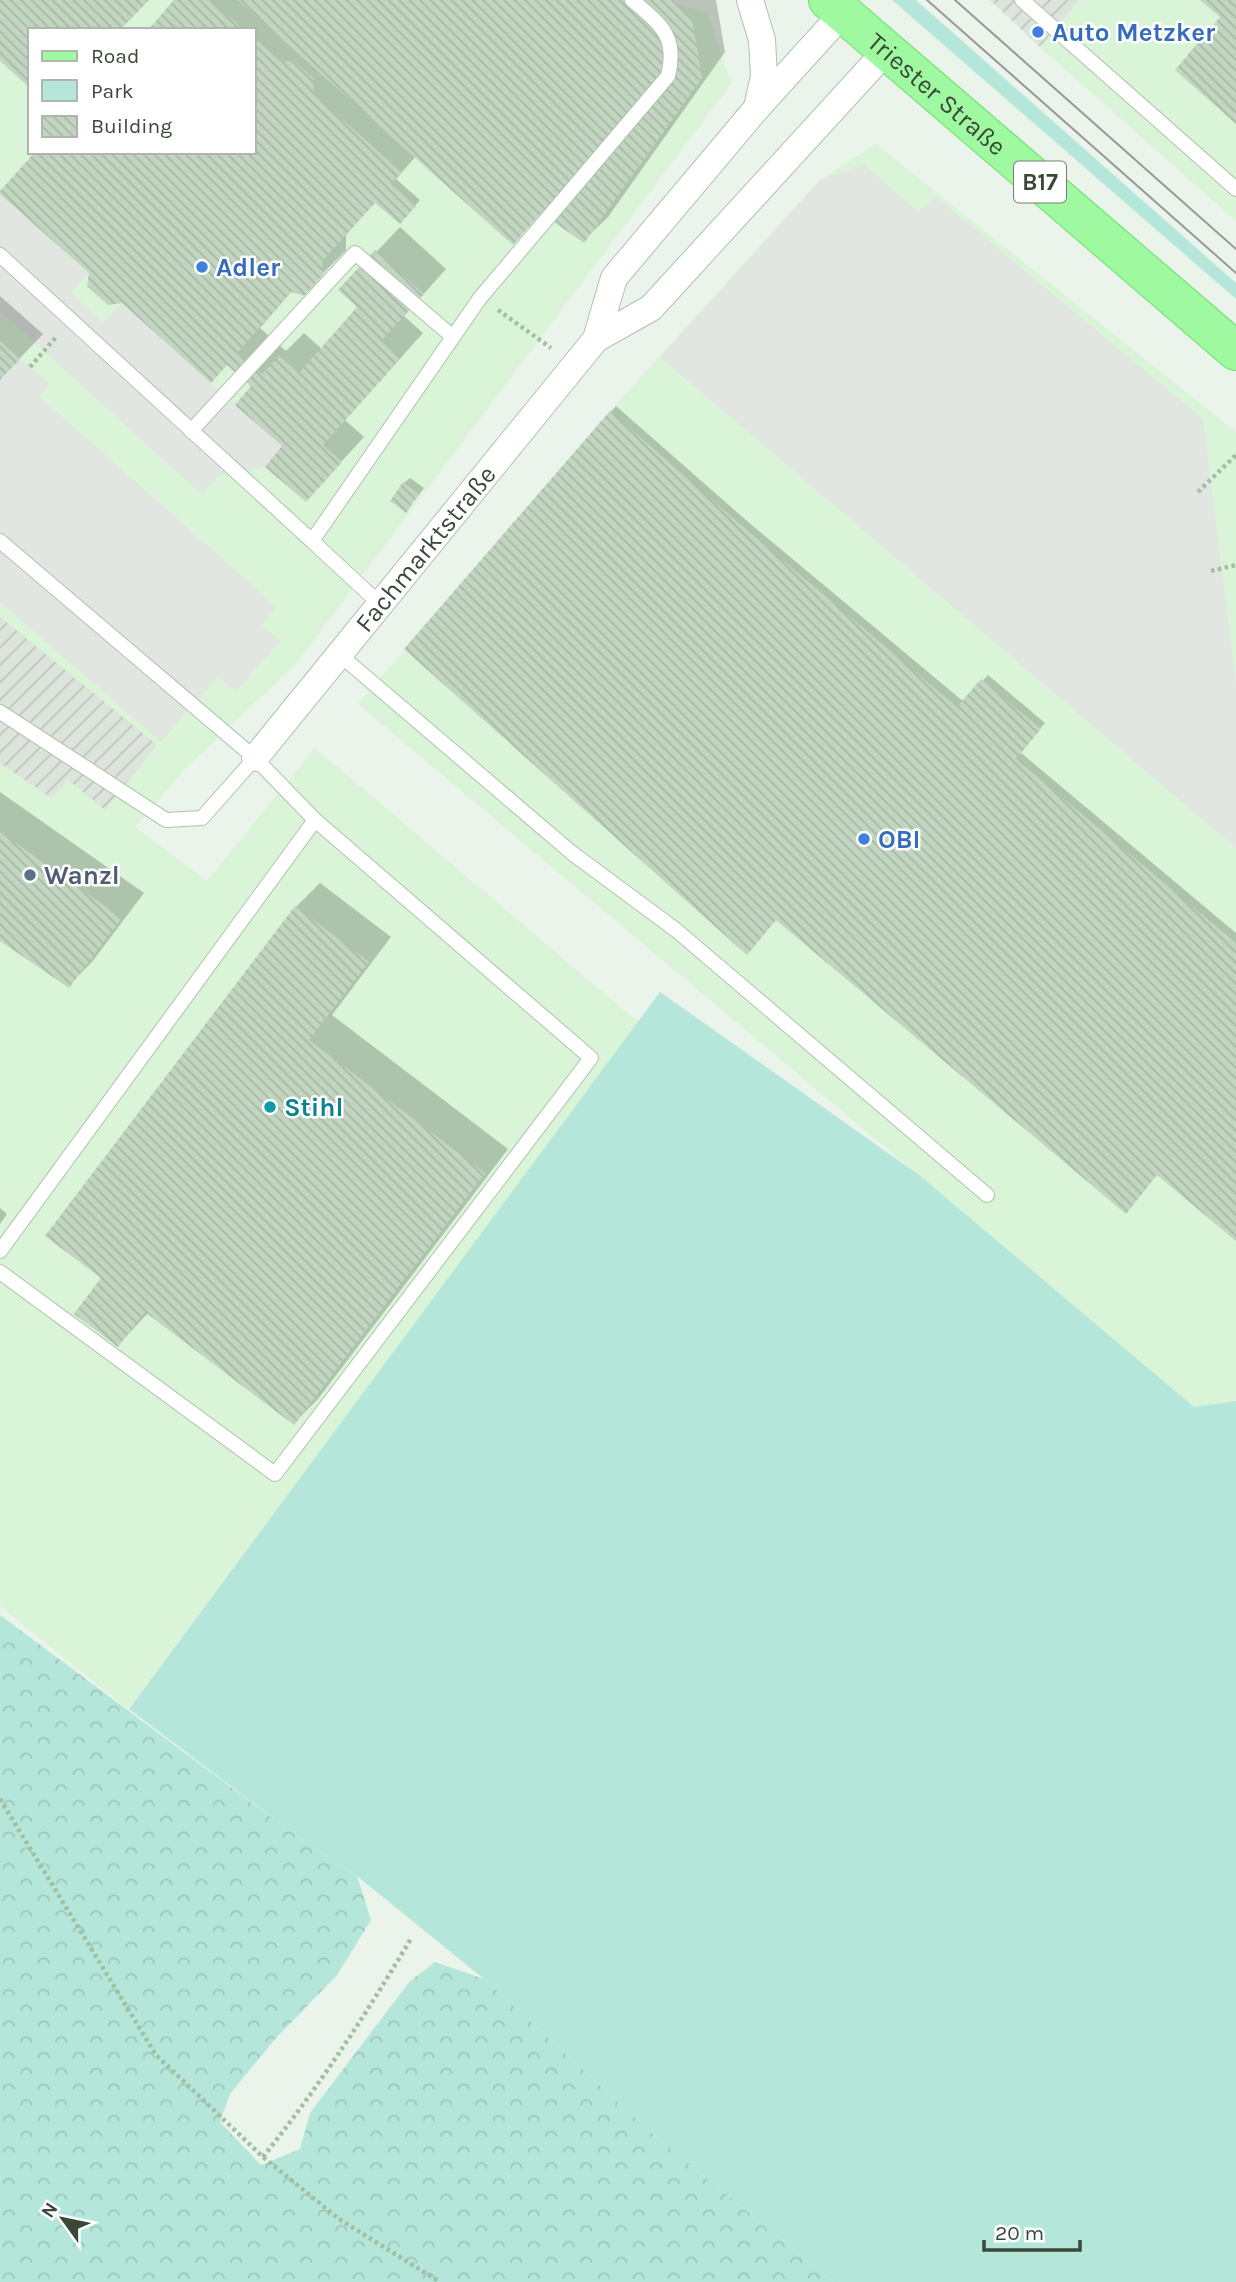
<svg xmlns="http://www.w3.org/2000/svg" width="1236" height="2282" font-family="Karla,sans-serif">
  <style>
    .commercial { fill: #daf4d7; fill-rule: evenodd }
    .industrial { fill: url(#industrial-furrows) }
    .green { fill: #b5e6da }
    .forest { fill: url(#forest-crowns) }
    .parking { fill: #e2e6e1 }
    .shadow { fill: #0003 }
    .building { fill: url(#building-back-hatch) }
    .lines { fill: none; stroke-linecap: round; stroke-linejoin: round }
    .service-casing { stroke: #b0c2b0; stroke-width: 16 }
    .minor-casing { stroke: #b0c2b0; stroke-width: 28 }
    .primary-casing { stroke: #6ede6e; stroke-width: 40 }
    .path { stroke: #a0c09f; stroke-width: 4.5; stroke-dasharray: 3.5 3.5; stroke-linecap: butt }
    .service { stroke: #fff; stroke-width: 14 }
    .minor { stroke: #fff; stroke-width: 26 }
    .primary { stroke: #9ef9a0; stroke-width: 38 }
    .tram { stroke: #989898; stroke-width: 2 }
    .shop-dot { fill: #3f7fe0; stroke: #fff; stroke-width: 2.5 }
    .service-dot { fill: #5c6f8a; stroke: #fff; stroke-width: 2.5 }
    .culture-dot { fill: #0f9aa8; stroke: #fff; stroke-width: 2.5 }
    .labels { text-anchor: middle; stroke-width: 5; stroke-linejoin: round; paint-order: stroke }
    .shield { fill: #fff; stroke: #757f74; stroke-width: 2 }
    .shield-label { font-size: 24px; font-weight: bold; fill: #3a4838 }
    .shop-label { font-size: 26px; font-weight: bold; fill: #366cbe; stroke: #fff; text-anchor: start }
    .street-label { font-size: 26px; fill: #3a4838; stroke: #fff }
    .service-label { font-size: 26px; font-weight: bold; fill: #4e5e75; stroke: #fff; text-anchor: start }
    .culture-label { font-size: 26px; font-weight: bold; fill: #0d838f; stroke: #fff; text-anchor: start }
  </style>
  <defs>
    <pattern id="industrial-furrows" width="10" height="10" patternUnits="userSpaceOnUse" patternTransform="scale(1.75)"><rect width="10" height="10" fill="#dce4db"/><path d="M-1 1l2-2M0 10L10 0M9 11l2-2" fill="none" stroke="#bec5bd"/></pattern>
    <pattern id="forest-crowns" width="20" height="18" patternUnits="userSpaceOnUse" patternTransform="scale(1.75)"><rect width="20" height="18" fill="#b5e6da"/><path d="M2 6a3 3 0 1 1 6 0M12 15a3 3 0 1 1 6 0" fill="none" stroke="#9cc7bc"/></pattern>
    <pattern id="building-back-hatch" width="6" height="6" patternUnits="userSpaceOnUse" patternTransform="scale(1.75)"><rect width="6" height="6" fill="#c2d5c0"/><path d="M-1 5l2 2M0 0l6 6M5-1l2 2" fill="none" stroke="#a7b8a6"/></pattern>
  </defs>
  <rect width="100%" height="100%" fill="#eaf4ea"/>
  <g class="commercial">
    <path d="M0,0H663L708,13L731,84L295,665L185,769L135,827L207,881L315,748L639,1023L128,1709L0,1606ZM30,30H254V152H30Z"/>
    <polygon points="1079,0 1236,0 1236,221 1040,47"/>
    <polygon points="876,144 1236,432 1236,1401 1194,1407 358,704 610,411 820,180"/>
  </g>
  <g class="industrial">
    <polygon points="990,0 1079,0 1040,47"/>
    <polygon points="0,617 157,745 105,810 68,780 51,798 0,763"/>
  </g>
  <g class="green">
    <polygon points="892,0 916,0 1236,283 1236,299"/>
    <polygon points="660,992 919,1175 1194,1407 1236,1401 1236,2282 833,2282 654,2135 484,1979 357,1876 298,1837 129,1709"/>
  </g>
  <polygon class="forest" points="0,1615 298,1837 357,1876 371,1920 337,1975 276,2038 230,2094 220,2122 261,2165 300,2149 310,2113 410,1981 435,1962 484,1979 654,2135 833,2282 0,2282"/>
  <g class="parking">
    <polygon points="864,164 918,212 935,196 1203,419 1236,683 1236,848 660,357 820,180"/>
    <polygon points="0,194 89,273 71,293 103,323 122,303 282,446 265,467 219,475 202,495 0,311"/>
    <polygon points="20,359 50,384 39,396 277,607 262,625 280,641 236,692 218,677 161,742 0,602 0,380"/>
  </g>
  <g class="shadow">
    <polygon points="177,0 716,0 725,52 608,217 584,240 542,212 513,242 416,156 396,179 420,200 405,217 376,201 346,235 346,250 303,294 292,291 260,328 286,351 304,333 322,349 360,307 340,290 400,227 446,269 404,316 423,333 345,420 364,437 306,500 285,446 253,386 228,364 211,381 90,272 254,152 254,30 151,30"/>
    <polygon points="0,296 43,334 0,379"/>
    <polygon points="616,406 747,521 964,702 988,675 1045,723 1020,752 1236,933 1236,1239 611,412"/>
    <polygon points="410,478 424,488 411,505 404,483"/>
    <polygon points="0,792 144,893 92,962 69,985 0,939"/>
    <polygon points="320,883 391,937 332,1015 508,1149 318,1399 294,1423 149,1312 118,1345 104,1278 48,1236 296,907"/>
    <polygon points="0,1208 7,1214 0,1224"/>
  </g>
  <g class="building">
    <polygon points="0,0 149,0 120,30 30,30 30,88 0,61"/>
    <polygon points="174,0 210,0 244,30 148,30"/>
    <polygon points="238,0 672,0 692,18 702,78 584,243 541,213 513,245"/>
    <polygon points="1200,0 1236,0 1236,124 1175,70 1220,17"/>
    <polygon points="254,38 281,62 294,61 314,79 313,93 401,172 391,184 416,206 400,224 375,203 322,261 323,275 304,296 291,292 237,353 262,374 279,356 299,373 357,307 338,290 375,250 424,294 381,341 401,358 323,445 342,462 306,502 265,467 282,446 235,405 251,386 227,365 211,383 122,303 108,305 87,286 89,273 0,194 0,191 35,152 254,152"/>
    <polygon points="0,341 20,359 0,380"/>
    <polygon points="610,411 742,526 957,707 981,679 1041,729 1016,759 1236,943 1236,1241 1157,1175 1126,1214 776,920 747,955 404,649"/>
    <polygon points="403,482 419,494 406,513 390,501"/>
    <polygon points="0,832 122,918 69,988 0,941"/>
    <polygon points="295,906 369,962 309,1040 485,1173 294,1425 145,1312 118,1347 74,1314 101,1278 45,1236"/>
  </g>
  <g class="lines">
    <defs>
      <g id="service">
        <polyline points="1022,0 1236,189"/>
        <path d="M0,255L312,541L480,298L668,76C678,36 660,24 632,0"/>
        <polyline points="191,431 355,253 453,337"/>
        <polyline points="0,541 255,758 315,820 591,1058 275,1474 0,1272"/>
        <polyline points="312,541 381,605"/>
        <polyline points="340,655 572,853 676,930 987,1195"/>
        <polyline points="0,712 166,820 202,818 255,758"/>
        <polyline points="0,1251 315,820"/>
      </g>
      <g id="minor">
        <polyline points="750,0 762,40 764,76 757,108"/>
        <polyline points="596,339 651,308 887,50"/>
        <path id="s1" d="M255,758L596,339L614,278L756,109L843,13"/>
      </g>
      <g id="primary">
        <path id="s2" d="M828,0L1236,351"/>
      </g>
    </defs>
    <use href="#service" class="service-casing"/>
    <use href="#minor" class="minor-casing"/>
    <use href="#primary" class="primary-casing"/>
    <g class="path">
      <polyline points="498,310 551,348"/>
      <polyline points="30,367 57,336"/>
      <polyline points="1198,492 1236,455"/>
      <polyline points="1211,571 1236,565"/>
      <polyline points="0,1799 156,2055 263,2157 339,2219 440,2282"/>
      <path d="M263,2157C319,2087 366,2014 412,1937"/>
    </g>
    <use href="#service" class="service"/>
    <use href="#minor" class="minor"/>
    <use href="#primary" class="primary"/>
    <g class="tram">
      <polyline points="927,0 1236,273"/>
      <polyline points="955,0 1236,249"/>
    </g>
  </g>
  <g class="shop-dot">
    <circle cx="1038" cy="32" r="7"/>
    <circle cx="202" cy="267" r="7"/>
    <circle cx="864" cy="839" r="7"/>
  </g>
  <circle class="service-dot" cx="30" cy="875" r="7"/>
  <circle class="culture-dot" cx="270" cy="1107" r="7"/>
  <g class="labels">
    <rect class="shield" x="1014" y="161.5" width="52" height="41" rx="5"/>
    <g class="shield-label">
      <text x="1040" y="190">B17</text>
    </g>
    <g class="shop-label">
      <text x="1052" y="41">Auto Metzker</text>
      <text x="216" y="276">Adler</text>
      <text x="878" y="848">OBI</text>
    </g>
    <g class="street-label">
      <text dy="9" stroke="none"><textPath href="#s2" startOffset="144">Triester Straße</textPath></text>
      <text dy="9" stroke="none"><textPath href="#s1" startOffset="270">Fachmarktstraße</textPath></text>
    </g>
    <g class="service-label">
      <text x="44" y="884">Wanzl</text>
    </g>
    <g class="culture-label">
      <text x="284" y="1116">Stihl</text>
    </g>
  </g>
  <rect x="28" y="28" width="228" height="126" fill="#ffffff" stroke="#b0b6af" stroke-width="2"/>
  <rect x="42" y="51" width="35" height="10" fill="#9ef9a0" stroke="#b0b6af" stroke-width="2"/>
  <text x="91" y="63" font-size="21" fill="#3a4838">Road</text>
  <rect x="42" y="80" width="35" height="21" fill="#b5e6da" stroke="#b0b6af" stroke-width="2"/>
  <text x="91" y="98" font-size="21" fill="#3a4838">Park</text>
  <rect x="42" y="116" width="35" height="21" fill="url(#building-back-hatch)" stroke="#b0b6af" stroke-width="2"/>
  <text x="91" y="133" font-size="21" fill="#3a4838">Building</text>
  <g transform="translate(63 2219) rotate(303)" stroke="#ffffff" stroke-width="5" paint-order="stroke">
  <path d="M0-5L12 26L0 18L-12 26Z" fill="#3a4838"/>
  <text y="-10" font-size="19" font-weight="bold" text-anchor="middle" fill="#3a4838">N</text>
  </g>
  <path d="M984 2240v10h96v-10" fill="none" stroke="#3a4838" stroke-width="3.5"/>
  <text x="995" y="2240" font-size="21" fill="#3a4838" stroke="#ffffff" stroke-width="5" paint-order="stroke">20 m</text>
</svg>
